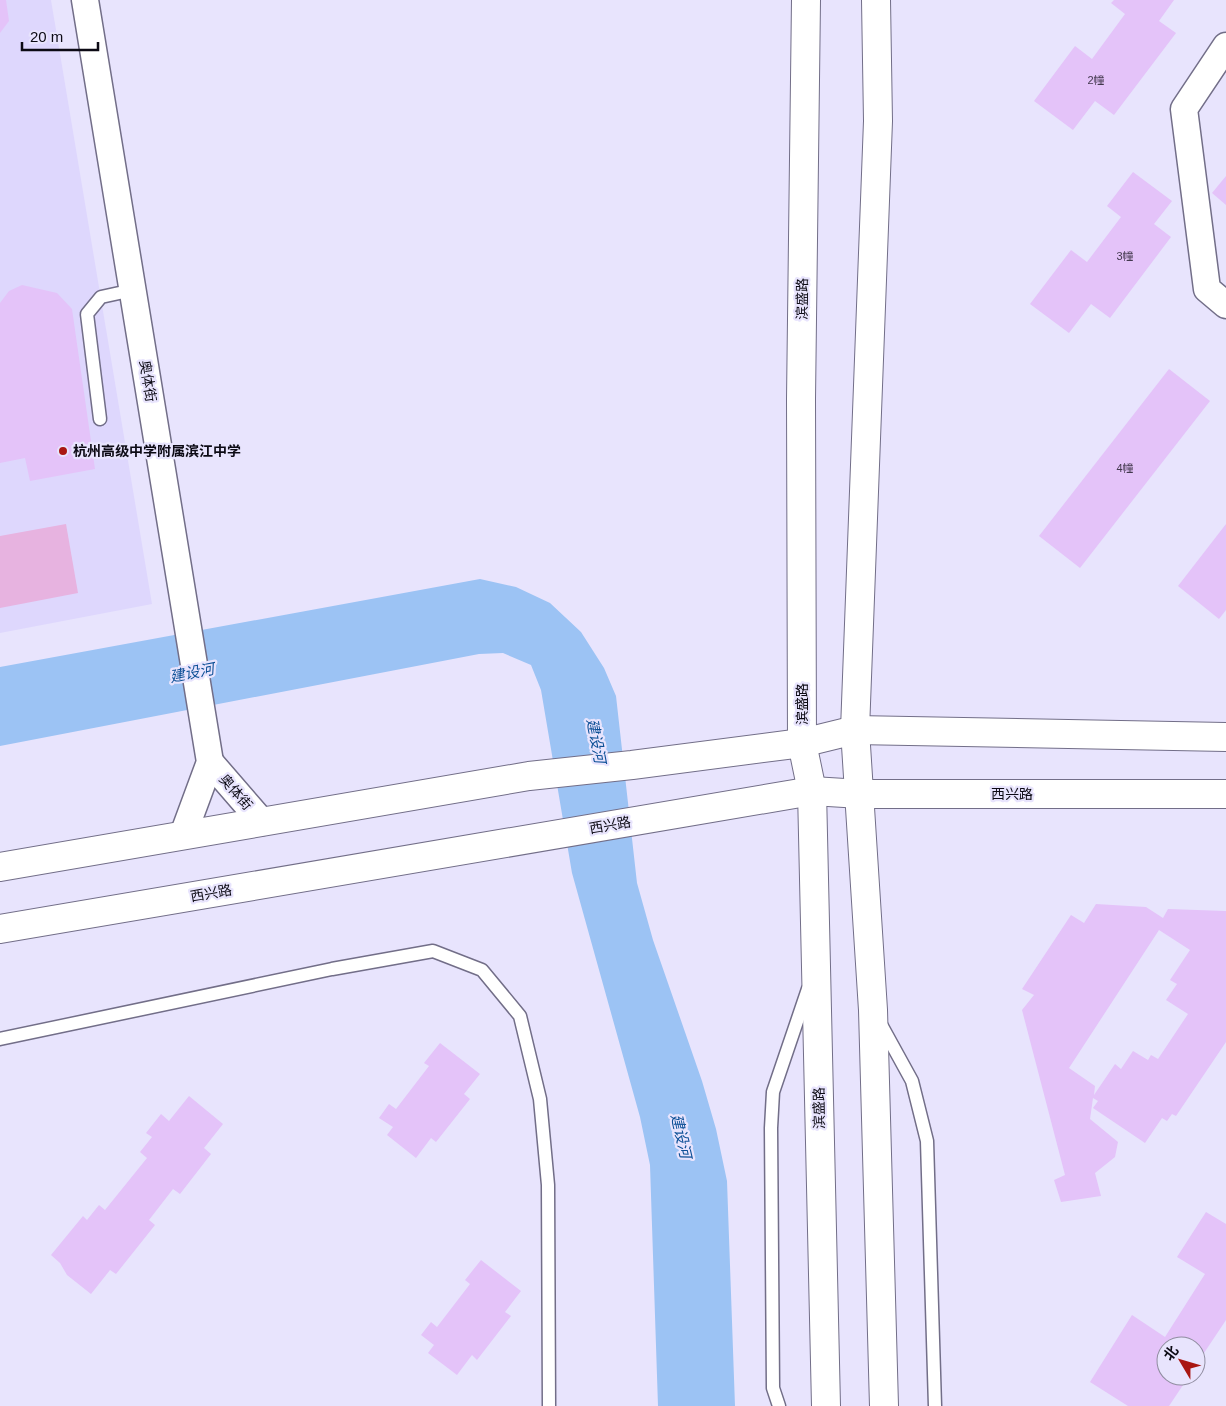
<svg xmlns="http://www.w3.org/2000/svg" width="1226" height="1406" font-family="Helvetica,'Noto Sans SC',sans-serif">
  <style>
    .built { fill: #ded7fd }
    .green { fill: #e7b3e0 }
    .water { fill: #9cc3f4 }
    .building { fill: #e4c3f9; fill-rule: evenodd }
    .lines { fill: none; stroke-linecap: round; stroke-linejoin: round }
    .service-casing { stroke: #726e88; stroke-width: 15 }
    .minor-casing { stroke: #726e88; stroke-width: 29 }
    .secondary-casing { stroke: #726e88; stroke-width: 30 }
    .service { stroke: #fff; stroke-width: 12 }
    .minor { stroke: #fff; stroke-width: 26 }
    .secondary { stroke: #fff; stroke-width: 28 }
    .poi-dot { fill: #a91612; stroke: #e8e4fd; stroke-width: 2 }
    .labels { text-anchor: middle; stroke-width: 4.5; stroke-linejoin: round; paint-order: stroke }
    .number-label { font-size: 11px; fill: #42384d }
    .street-label { font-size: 14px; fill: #0c0a14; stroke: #e8e4fd }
    .poi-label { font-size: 14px; font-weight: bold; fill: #0c0a14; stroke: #e8e4fd; text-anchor: start }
    .water-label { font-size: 15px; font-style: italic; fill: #0c4f96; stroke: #e8e4fd }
  </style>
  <rect width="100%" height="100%" fill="#e8e4fd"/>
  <polygon class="built" points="0,0 51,0 152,604 0,633"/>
  <polygon class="green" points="66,524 78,593 0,608 0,536"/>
  <polygon class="water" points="480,579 516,587 550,603 581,632 604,668 616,696 637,883 653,940 702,1081 716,1129 727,1181 735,1406 658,1406 650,1165 640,1117 572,873 541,690 531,665 503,653 479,654 0,746 0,667"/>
  <g class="building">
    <polygon points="0,0 6,0 9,21 0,33"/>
    <polygon points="1114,0 1174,0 1159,21 1176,33 1114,115 1095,101 1073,130 1034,101 1075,46 1092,59 1125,14 1111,3"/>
    <polygon points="1133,172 1172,201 1154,224 1171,237 1110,318 1091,304 1069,333 1030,304 1071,250 1087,262 1121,217 1107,206"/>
    <polygon points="1226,176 1226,205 1212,193"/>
    <polygon points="22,285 57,293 72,309 95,469 30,481 25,458 0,463 0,303 9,291"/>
    <polygon points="1169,369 1210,401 1080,568 1039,536"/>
    <polygon points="1226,524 1226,610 1219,619 1178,586"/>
    <path d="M1096,904L1146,907L1163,918L1168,909L1226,911V1042L1176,1116L1172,1114L1167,1121L1162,1118L1145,1143L1093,1108L1098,1101L1093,1098L1090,1119L1118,1142L1115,1157L1095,1173L1101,1196L1061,1202L1054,1180L1065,1175L1022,1010L1034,995L1022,989L1071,915L1084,923ZM1159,930L1190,950L1170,980L1177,984L1166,1000L1188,1014L1158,1059L1151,1055L1148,1060L1133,1051L1121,1069L1115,1064L1094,1095L1095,1086L1069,1068Z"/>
    <polygon points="440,1043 480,1074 464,1094 470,1099 436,1142 431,1138 416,1158 387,1135 393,1127 379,1118 389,1104 396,1109 429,1066 424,1063"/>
    <polygon points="189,1096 223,1124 204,1148 211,1154 180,1194 173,1189 149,1220 155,1225 116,1274 110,1270 91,1294 67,1275 60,1263 51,1255 83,1216 87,1220 99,1205 105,1210 147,1158 140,1152 152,1137 146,1133 161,1114 169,1121"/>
    <polygon points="1206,1212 1226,1224 1226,1320 1196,1365 1196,1346 1166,1346 1166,1376 1189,1376 1169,1406 1128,1406 1090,1382 1132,1315 1165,1337 1205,1274 1177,1257"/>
    <polygon points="481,1260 521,1291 505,1312 511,1316 477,1360 472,1355 457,1375 428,1353 434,1345 421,1335 431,1322 437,1327 470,1284 465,1280"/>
  </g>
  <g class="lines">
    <defs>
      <g id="service">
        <polyline points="100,419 87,314 101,297 133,290"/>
        <polyline points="879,1021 912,1081 927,1141 935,1406"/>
        <polyline points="0,1039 332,969 433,951 482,970 520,1016 540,1099 548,1185 549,1406"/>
        <polyline points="779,1406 773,1388 771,1128 773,1092 808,989"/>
      </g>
      <g id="minor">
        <polyline points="85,0 210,762 183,835"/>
        <polyline points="1226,46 1184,109 1207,289 1226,305"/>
        <polyline points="210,762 262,822"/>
      </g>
      <g id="secondary">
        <polyline points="806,0 801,399 802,743 812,791 826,1406"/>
        <polyline points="876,0 878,121 855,730 873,1010 884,1406"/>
        <polyline points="0,867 529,776 632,765 802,743 855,730 1226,737"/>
        <polyline points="0,929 812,791 861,794 1226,794"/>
      </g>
    </defs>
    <use href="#service" class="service-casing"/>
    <use href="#minor" class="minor-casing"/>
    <use href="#secondary" class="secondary-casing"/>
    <use href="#service" class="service"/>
    <use href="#minor" class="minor"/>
    <use href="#secondary" class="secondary"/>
  </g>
  <circle class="poi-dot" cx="63" cy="451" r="5"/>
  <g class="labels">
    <g class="number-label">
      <text x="1096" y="84">2幢</text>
      <text x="1125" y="260">3幢</text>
      <text x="1125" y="472">4幢</text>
    </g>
    <g class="street-label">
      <text transform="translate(802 299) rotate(-89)" y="5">滨盛路</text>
      <text transform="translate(148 381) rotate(81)" y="5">奥体街</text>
      <text transform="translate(802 704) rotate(-90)" y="5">滨盛路</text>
      <text transform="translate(236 792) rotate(49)" y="5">奥体街</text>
      <text x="1012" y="799">西兴路</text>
      <text transform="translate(610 825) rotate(-10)" y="5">西兴路</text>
      <text transform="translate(211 893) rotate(-10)" y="5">西兴路</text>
      <text transform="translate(819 1108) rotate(-91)" y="5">滨盛路</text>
    </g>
    <g class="poi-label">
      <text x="73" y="456">杭州高级中学附属滨江中学</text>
    </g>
    <g class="water-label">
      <text transform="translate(192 673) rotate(-11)" y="5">建设河</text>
      <text transform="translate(596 741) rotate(79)" y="5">建设河</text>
      <text transform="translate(681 1136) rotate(77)" y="5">建设河</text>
    </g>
  </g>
  <g transform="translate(1181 1361) rotate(308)"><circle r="24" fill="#e8e4fd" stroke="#908da0"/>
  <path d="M0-4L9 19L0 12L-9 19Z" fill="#a91612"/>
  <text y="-8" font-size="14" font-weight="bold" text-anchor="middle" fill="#0c0a14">北</text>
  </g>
  <path d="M22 42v8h76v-8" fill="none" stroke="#0c0a14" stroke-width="2.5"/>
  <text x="30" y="42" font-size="15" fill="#0c0a14" stroke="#e8e4fd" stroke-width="4" paint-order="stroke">20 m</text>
</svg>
